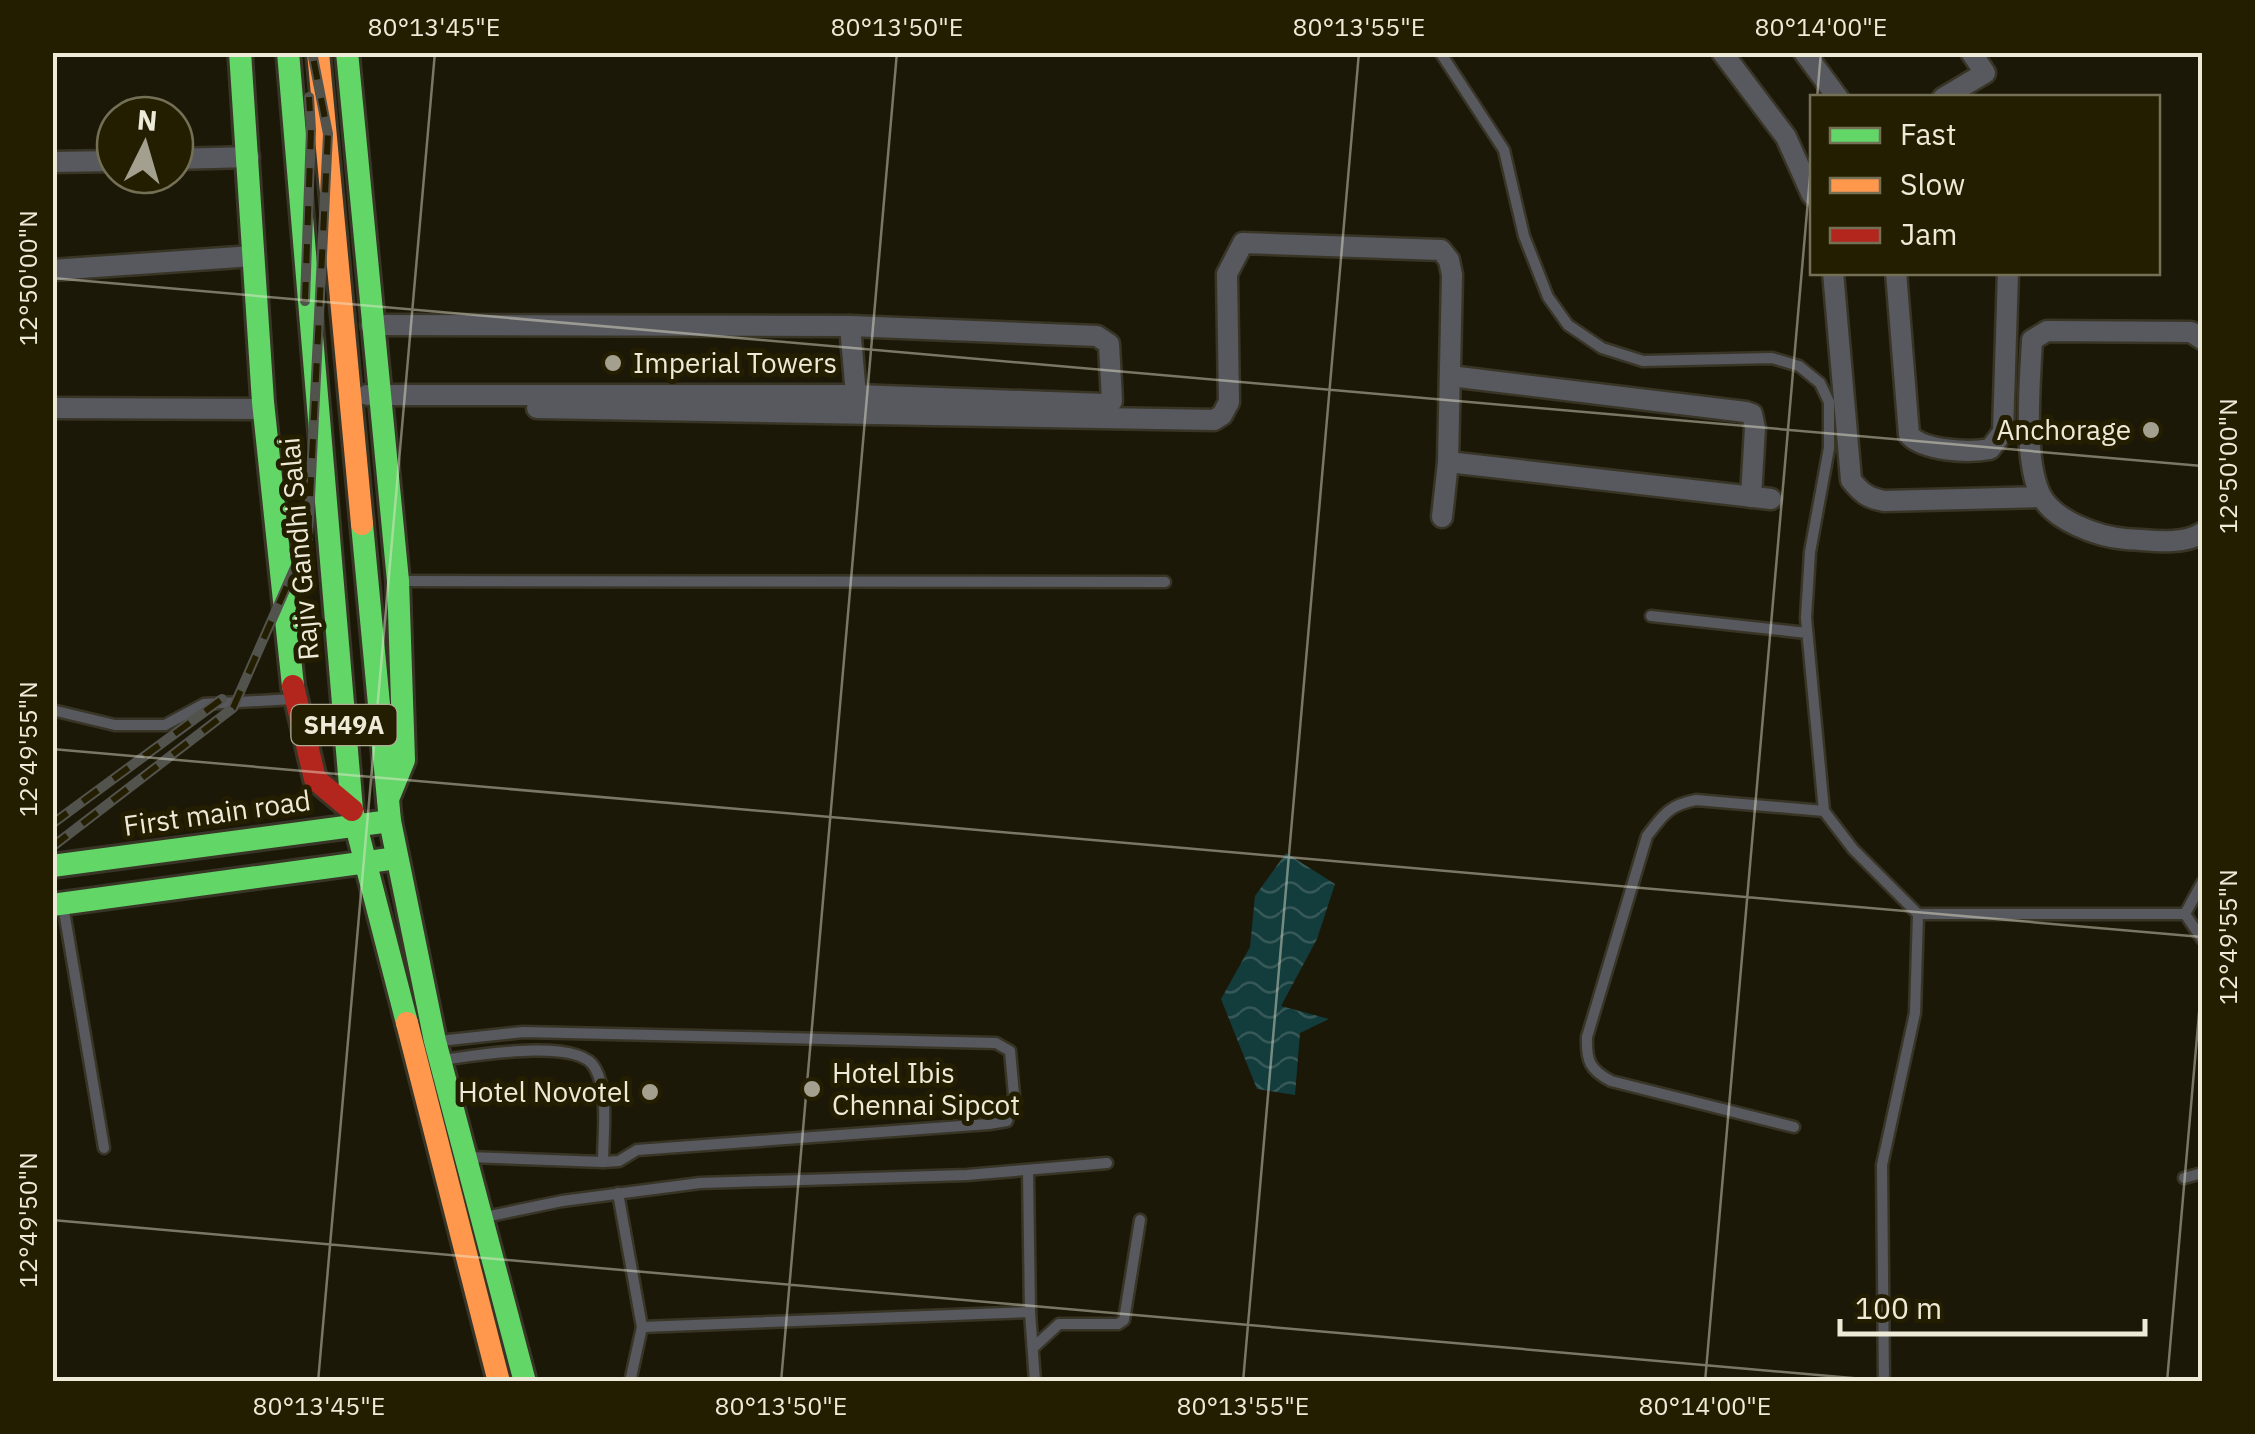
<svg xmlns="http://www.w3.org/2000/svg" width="2255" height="1434" font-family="'IBM Plex Sans',sans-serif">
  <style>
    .water { fill: url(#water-waves) }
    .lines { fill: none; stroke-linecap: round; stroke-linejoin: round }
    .lane-casing { stroke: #383527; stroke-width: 15 }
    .street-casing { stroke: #383527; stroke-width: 25 }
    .fast-casing { stroke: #383527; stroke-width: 28 }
    .slow-casing { stroke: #383527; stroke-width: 28 }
    .jam-casing { stroke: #383527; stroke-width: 28 }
    .lane { stroke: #58595e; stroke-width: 10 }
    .street { stroke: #58595e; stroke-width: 20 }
    .fast { stroke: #63d668; stroke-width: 22 }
    .slow { stroke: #ff974d; stroke-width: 22 }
    .jam { stroke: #b3261e; stroke-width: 22 }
    .rail-casing { stroke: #53534e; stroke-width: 10 }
    .rail { stroke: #241e00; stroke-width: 6; stroke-dasharray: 19; stroke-linecap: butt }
    .ticks { fill: none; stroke: #edead8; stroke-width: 2.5; stroke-opacity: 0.45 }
    .poi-dot { fill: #a4a08f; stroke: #241e00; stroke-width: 4 }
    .labels { text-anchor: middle; stroke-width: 10; stroke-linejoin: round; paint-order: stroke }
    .shield { fill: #241e00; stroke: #b1ad97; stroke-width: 2.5 }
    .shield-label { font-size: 25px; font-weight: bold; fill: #edead8 }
    .poi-label { font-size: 28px; fill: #edead8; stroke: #241e00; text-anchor: start }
    .street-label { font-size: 28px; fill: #edead8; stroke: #241e00 }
    .neatline { fill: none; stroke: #edead8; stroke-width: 4 }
    .ticks-label { font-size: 25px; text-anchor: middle; fill: #edead8 }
  </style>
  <defs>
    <pattern id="water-waves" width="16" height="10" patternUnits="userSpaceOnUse" patternTransform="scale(2.5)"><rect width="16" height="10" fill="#133c3c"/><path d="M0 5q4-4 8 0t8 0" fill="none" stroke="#365857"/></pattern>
  </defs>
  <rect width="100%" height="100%" fill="#1c1808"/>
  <polygon class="water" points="1286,853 1335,884 1317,939 1281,1006 1329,1019 1300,1033 1295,1095 1257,1089 1221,999 1250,947 1255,896"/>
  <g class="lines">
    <defs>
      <g id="lane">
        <polyline points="1440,52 1504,150 1524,236 1548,297 1568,325 1602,348 1643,361 1772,358 1799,366 1820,383 1829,402 1829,448 1810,552 1806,618 1824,811 1853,849 1918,914 2185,914 2202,939"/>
        <polyline points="399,581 1165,582"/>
        <polyline points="1651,616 1807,633"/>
        <polyline points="52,710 115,725 165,725 204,704 294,699"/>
        <polyline points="63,905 104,1148"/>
        <polyline points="2185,914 2202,883"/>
        <polyline points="439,1041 523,1032 996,1043 1010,1051 1014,1095 1007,1121 989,1124 637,1150 619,1161 603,1162 468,1157"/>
        <path d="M442,1060C473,1056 579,1037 595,1068C609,1093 603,1134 603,1162"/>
        <path d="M1794,1127L1611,1081C1590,1070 1586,1061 1587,1037L1647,836C1663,815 1669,805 1696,800L1824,811"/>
        <polyline points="1028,1171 1030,1312 1035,1382"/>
        <polyline points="2184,1178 2202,1173"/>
        <polyline points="618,1193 642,1327 630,1382"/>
        <polyline points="485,1217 562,1201 700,1183 967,1175 1107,1163"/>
        <polyline points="642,1327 1030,1312"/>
        <polyline points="1034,1347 1059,1324 1118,1324 1124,1320 1140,1220"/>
        <polyline points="1884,1382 1882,1165 1915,1013 1918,914"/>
      </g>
      <g id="street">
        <polyline points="1722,52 1786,137 1812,195"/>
        <polyline points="1804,52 1838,98"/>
        <polyline points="1943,98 1985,73 1971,52"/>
        <polyline points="175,159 249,157"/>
        <polyline points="52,162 115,161"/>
        <polyline points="52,270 253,256"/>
        <path d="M1833,272L1851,480C1861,493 1868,498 1884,501L2041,497"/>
        <path d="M1896,272L1909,435C1924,451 1969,453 1990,449L2003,432L2008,272"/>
        <polyline points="850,326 856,395"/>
        <path d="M2202,339L2191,332L2047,331L2032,340C2030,381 2023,457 2040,494C2053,521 2099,537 2126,539C2150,540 2181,546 2202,533"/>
        <polyline points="1450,376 1746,412 1752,414 1755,428 1751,497"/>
        <polyline points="367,395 856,395 1103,404 1112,401 1109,344 1097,336 850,326 371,325"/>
        <polyline points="52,408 264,409"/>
        <polyline points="537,408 1214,420 1222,415 1229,402 1227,274 1243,243 1441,250 1449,260 1452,275 1448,462 1442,517"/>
        <polyline points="1448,462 1771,499"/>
      </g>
      <g id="fast">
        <polyline points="240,52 263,402 293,686"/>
        <polyline points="288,52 352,810 407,1023"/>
        <polyline points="347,52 398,581 404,760 388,799"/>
        <polyline points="362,524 390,821 435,1041 525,1382"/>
        <polyline points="52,866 390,821"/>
        <polyline points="52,905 397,858"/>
      </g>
      <g id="slow">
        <polyline points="318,52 362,524"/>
        <polyline points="407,1023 499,1382"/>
      </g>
      <polyline id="jam" points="293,686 315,779 352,810"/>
    </defs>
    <use href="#lane" class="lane-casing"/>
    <use href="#street" class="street-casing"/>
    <use href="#fast" class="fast-casing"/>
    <use href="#slow" class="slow-casing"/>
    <use href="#jam" class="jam-casing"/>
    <use href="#lane" class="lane"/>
    <use href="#street" class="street"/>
    <use href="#fast" class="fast"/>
    <use href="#slow" class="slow"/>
    <use href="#jam" class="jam"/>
    <defs>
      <g id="rail">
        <polyline points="305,301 311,130 309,97"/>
        <polyline points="52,824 222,699"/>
        <polyline points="52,847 233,708 308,538 328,134 312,52"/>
      </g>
    </defs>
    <use href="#rail" class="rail-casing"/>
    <use href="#rail" class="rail"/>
  </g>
  <path class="ticks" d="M1817,98L1821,52M52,278L2202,466M52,749L2202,937M52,1220L1898,1382M318,1382L435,52M781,1382L897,52M1243,1382L1359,52M1705,1382L1812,154M2167,1382L2202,979"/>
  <g class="poi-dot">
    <circle cx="613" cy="363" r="10"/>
    <circle cx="2151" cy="430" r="10"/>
    <circle cx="812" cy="1089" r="10"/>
    <circle cx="650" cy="1092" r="10"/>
  </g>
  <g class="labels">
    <rect class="shield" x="291.5" y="705" width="105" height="40" rx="8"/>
    <g class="shield-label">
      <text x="344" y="734">SH49A</text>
    </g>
    <g class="poi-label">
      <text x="633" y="373">Imperial Towers</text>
      <text x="2131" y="440" text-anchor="end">Anchorage</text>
      <text x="832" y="1083">Hotel Ibis<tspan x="832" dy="32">Chennai Sipcot</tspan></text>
      <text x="630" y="1102" text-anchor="end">Hotel Novotel</text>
    </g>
    <g class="street-label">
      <text transform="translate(299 549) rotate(-95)" y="10">Rajiv Gandhi Salai</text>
      <text transform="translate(217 813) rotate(-8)" y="10">First main road</text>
    </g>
  </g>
  <rect width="2255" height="1434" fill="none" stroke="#241e00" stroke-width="110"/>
  <rect x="1810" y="95" width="350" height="180" fill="#241e00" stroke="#747056" stroke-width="2.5"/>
  <rect x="1830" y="128" width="50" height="15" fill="#63d668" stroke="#747056" stroke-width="2.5"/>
  <text x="1900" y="145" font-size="30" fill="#edead8">Fast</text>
  <rect x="1830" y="178" width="50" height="15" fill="#ff974d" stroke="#747056" stroke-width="2.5"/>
  <text x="1900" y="195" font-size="30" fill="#edead8">Slow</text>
  <rect x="1830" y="228" width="50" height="15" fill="#b3261e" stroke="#747056" stroke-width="2.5"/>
  <text x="1900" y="245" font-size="30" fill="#edead8">Jam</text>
  <g transform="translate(145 145) rotate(5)"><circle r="48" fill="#241e00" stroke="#747056" stroke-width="2.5"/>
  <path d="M0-8L18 38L0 25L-18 38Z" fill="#a4a08f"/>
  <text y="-15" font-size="28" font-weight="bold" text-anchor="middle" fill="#edead8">N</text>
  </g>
  <path d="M1840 1319v15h305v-15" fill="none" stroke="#edead8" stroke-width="5"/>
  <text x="1855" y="1319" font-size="30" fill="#edead8" stroke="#241e00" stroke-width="8" paint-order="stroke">100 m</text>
  <rect x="55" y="55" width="2145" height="1324" class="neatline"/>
  <g class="ticks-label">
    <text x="434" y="36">80°13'45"E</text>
    <text x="897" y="36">80°13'50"E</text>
    <text x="1359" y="36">80°13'55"E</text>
    <text x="1821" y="36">80°14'00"E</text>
    <text transform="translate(28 278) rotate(-90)" y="9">12°50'00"N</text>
    <text transform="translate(2228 466) rotate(-90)" y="9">12°50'00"N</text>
    <text transform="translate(28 749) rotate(-90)" y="9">12°49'55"N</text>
    <text transform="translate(2228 937) rotate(-90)" y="9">12°49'55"N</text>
    <text transform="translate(28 1220) rotate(-90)" y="9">12°49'50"N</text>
    <text x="319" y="1415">80°13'45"E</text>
    <text x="781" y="1415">80°13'50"E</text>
    <text x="1243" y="1415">80°13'55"E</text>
    <text x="1705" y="1415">80°14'00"E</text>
  </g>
</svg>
